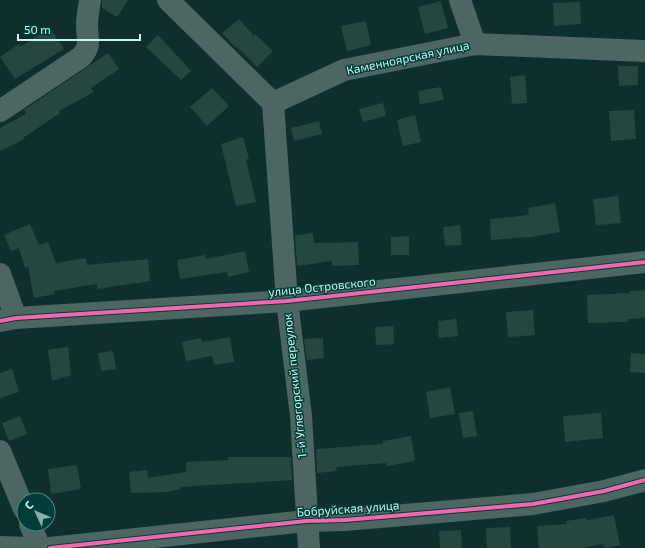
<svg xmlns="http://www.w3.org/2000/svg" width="645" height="548" font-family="'Exo 2',sans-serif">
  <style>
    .building { fill: #264740 }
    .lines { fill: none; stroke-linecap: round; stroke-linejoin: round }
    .minor { stroke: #4b6663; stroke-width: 22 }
    .cycleway-casing { stroke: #003d38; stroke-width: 6 }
    .cycleway { stroke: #f766af; stroke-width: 4 }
    .labels { text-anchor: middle; stroke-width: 3; stroke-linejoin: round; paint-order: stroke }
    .street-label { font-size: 12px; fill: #c8f6f0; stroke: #003d38 }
  </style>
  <rect width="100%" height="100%" fill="#0e2f2c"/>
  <g class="building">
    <polygon points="102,0 128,0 117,17 102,8"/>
    <polygon points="441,1 448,28 425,34 418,7"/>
    <polygon points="580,2 581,24 554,26 553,3"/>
    <polygon points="239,19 254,36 255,34 273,51 257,67 237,47 236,48 222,33"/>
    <polygon points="366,21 371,45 347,51 341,26"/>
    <polygon points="50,28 64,49 15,79 0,57 19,44 20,47"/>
    <polygon points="158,35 191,71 181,80 146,47"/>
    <polygon points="108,53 119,69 91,88 94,92 59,111 60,113 23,138 24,139 0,151 0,128 26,114 24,110"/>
    <polygon points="618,66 638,66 638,85 619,86"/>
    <polygon points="525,75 527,103 512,104 510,77"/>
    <polygon points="441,87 444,100 420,104 418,91"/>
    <polygon points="212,88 229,106 207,126 190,107"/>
    <polygon points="383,103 386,116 363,122 359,109"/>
    <polygon points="634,110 636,139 611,141 609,111"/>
    <polygon points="415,115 421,142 403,146 397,120"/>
    <polygon points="319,121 322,134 294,141 291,128"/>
    <polygon points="243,137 249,159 246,160 256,202 236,206 221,144"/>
    <polygon points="618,196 621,223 596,225 593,199"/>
    <polygon points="555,203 560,232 532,237 491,240 490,219 529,215 528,208"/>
    <polygon points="30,224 39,245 48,242 56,263 86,258 87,265 148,259 150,281 97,289 97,284 54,291 55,294 34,298 28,267 25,268 19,248 11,251 4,235"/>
    <polygon points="460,225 462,245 445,246 443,227"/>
    <polygon points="313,233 314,243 358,242 359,265 332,266 332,261 297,266 295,235"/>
    <polygon points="409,236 409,255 391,255 391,237"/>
    <polygon points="245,251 249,272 228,277 227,272 180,279 177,260 206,255 206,259"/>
    <polygon points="645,290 645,318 628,319 628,322 588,323 587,295 630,293 630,291"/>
    <polygon points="533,310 535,335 508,337 506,312"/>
    <polygon points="456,319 458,336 439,338 438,321"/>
    <polygon points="393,326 394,344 376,345 375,327"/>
    <polygon points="230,337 234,362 214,365 212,356 186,361 182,342 201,338 202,342"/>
    <polygon points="323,338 324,358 307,360 304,339"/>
    <polygon points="68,347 71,375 52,381 48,350"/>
    <polygon points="113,351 116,369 101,371 98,353"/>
    <polygon points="631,353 645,354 645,373 630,372"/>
    <polygon points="12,369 19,392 0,398 0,373"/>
    <polygon points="450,387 455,414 430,418 426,392"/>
    <polygon points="473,411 477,436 463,438 459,413"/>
    <polygon points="601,413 603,438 565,442 563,416"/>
    <polygon points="20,416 27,434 9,441 2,423"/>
    <polygon points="411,436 415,461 387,466 386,463 336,467 337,471 317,473 316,449 383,444 383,441"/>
    <polygon points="228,457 291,457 292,480 212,485 181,487 181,489 166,492 131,493 129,472 147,470 148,478 186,472 186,462 228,460"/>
    <polygon points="77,465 81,489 51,494 48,469"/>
    <polygon points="614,515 620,545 605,548 603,544 580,548 539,548 537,526 567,524 566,521 586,518 587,520"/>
    <polygon points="510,527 511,548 487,548 486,528"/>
    <polygon points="461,530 462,548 440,548 439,531"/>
  </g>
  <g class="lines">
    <g class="minor">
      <polyline points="168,0 273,103"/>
      <polyline points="460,0 475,44"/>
      <polyline points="273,103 287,301 301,416 309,548"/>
      <polyline points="273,103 344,70 475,44 645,51"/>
      <path d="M0,111L81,57C92,45 87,40 87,25C87,17 89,8 90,0"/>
      <polyline points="0,274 16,318"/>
      <polyline points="0,321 16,318 287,301 645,262"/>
      <polyline points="0,451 24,509"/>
      <polyline points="30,524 40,548"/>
      <polyline points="0,547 28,548"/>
      <polyline points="50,548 306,521 345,520 533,504 604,491 645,480"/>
    </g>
    <defs>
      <g id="cycleway">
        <polyline points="0,321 16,318 287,301 645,262"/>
        <polyline points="50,548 306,521 345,520 533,504 604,491 645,480"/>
      </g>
    </defs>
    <use href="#cycleway" class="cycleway-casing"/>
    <use href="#cycleway" class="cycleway"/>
  </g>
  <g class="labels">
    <g class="street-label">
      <text transform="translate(408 58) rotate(-12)" y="4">Каменноярская улица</text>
      <text transform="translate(322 287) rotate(-6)" y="4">улица Островского</text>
      <text transform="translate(295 386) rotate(-96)" y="4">1-й Углегорский переулок</text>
      <text transform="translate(348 509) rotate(-4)" y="4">Бобруйская улица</text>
    </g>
  </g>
  <g transform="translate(36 512) rotate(314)"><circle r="19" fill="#003d38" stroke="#508782"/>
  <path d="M0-3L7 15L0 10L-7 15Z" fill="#87b0ab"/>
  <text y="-6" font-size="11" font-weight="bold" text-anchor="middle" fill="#c8f6f0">С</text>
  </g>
  <path d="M18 34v6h122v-6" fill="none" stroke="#c8f6f0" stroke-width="2"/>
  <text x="24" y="34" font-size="12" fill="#c8f6f0" stroke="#003d38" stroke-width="3" paint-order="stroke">50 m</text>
</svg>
